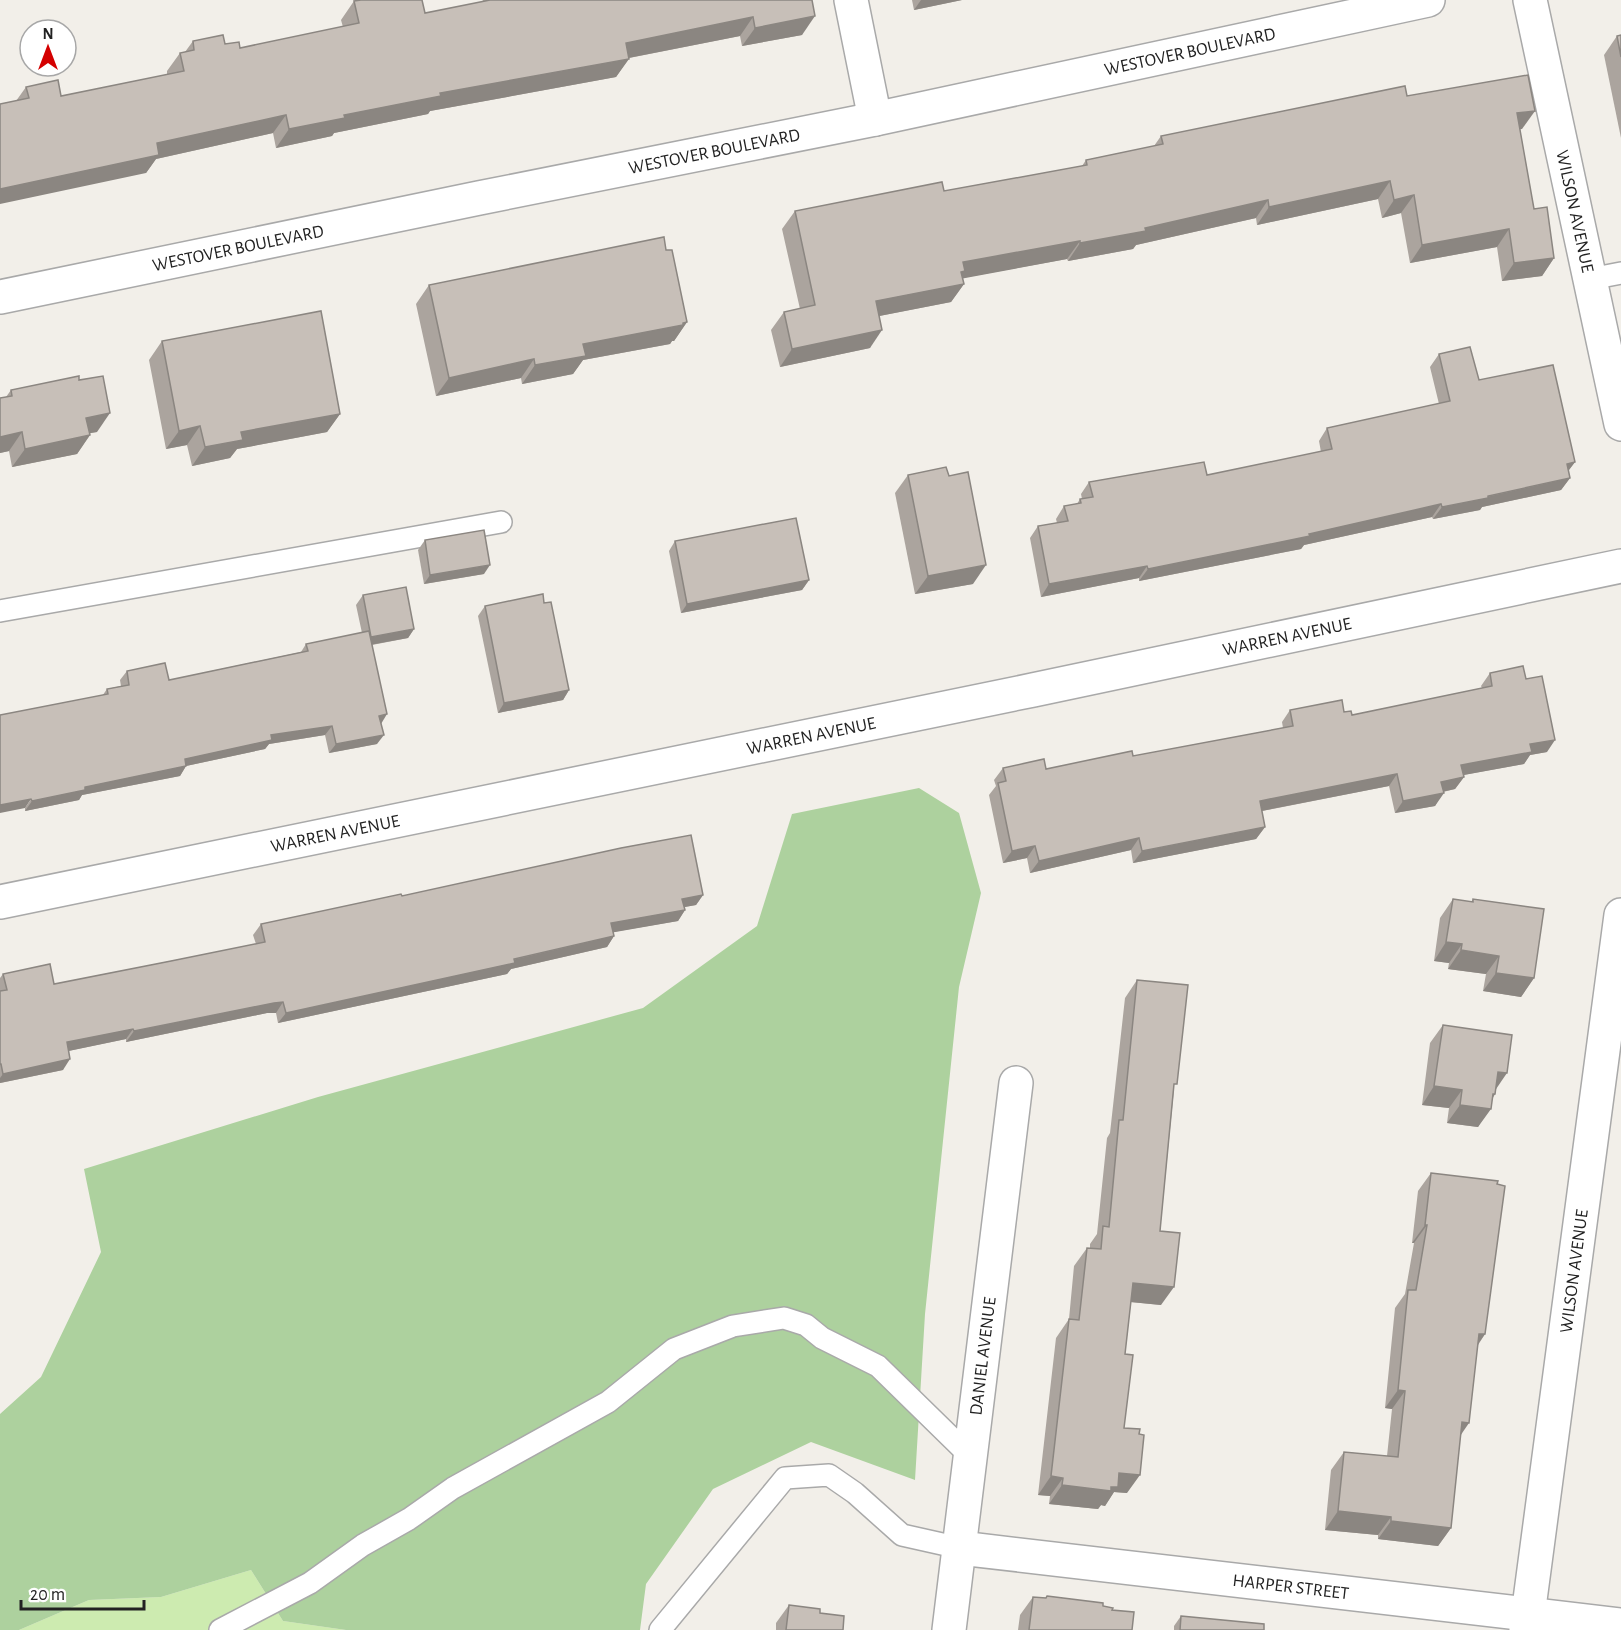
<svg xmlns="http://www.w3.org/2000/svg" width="1621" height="1630" font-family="'Alegreya Sans',sans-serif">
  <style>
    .grass { fill: #cdebb0 }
    .forest { fill: #add19e }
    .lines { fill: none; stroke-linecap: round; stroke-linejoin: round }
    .lane-casing { stroke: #a9a9a9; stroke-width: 24 }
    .street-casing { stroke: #a9a9a9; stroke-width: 36 }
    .lane { stroke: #fff; stroke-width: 21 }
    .street { stroke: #fff; stroke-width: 33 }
    .wall { fill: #aba49e }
    .shaded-wall { fill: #8b8681 }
    .building { fill: #c7bfb8; stroke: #8b8681; stroke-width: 1.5 }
    .labels { text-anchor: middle; stroke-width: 4.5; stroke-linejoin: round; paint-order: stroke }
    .street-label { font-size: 18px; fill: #222; stroke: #fff }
  </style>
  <rect width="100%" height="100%" fill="#f2efe9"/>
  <polygon class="grass" points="251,1570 283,1621 346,1630 19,1630 89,1600 161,1597"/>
  <polygon class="forest" points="919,788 959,813 981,893 959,987 925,1314 915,1480 811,1442 713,1489 646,1584 640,1630 346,1630 283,1621 251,1570 161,1597 89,1600 19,1630 0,1630 0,1414 41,1377 101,1252 84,1169 318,1097 643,1008 757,926 792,814"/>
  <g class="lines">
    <defs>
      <g id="lane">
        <polyline points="1590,279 1621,273"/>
        <polyline points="0,611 501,522"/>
        <polyline points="220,1630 310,1583 363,1545 409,1519 453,1488 608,1402 674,1349 733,1326 784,1318 806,1325 822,1338 878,1366 971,1457"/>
        <polyline points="660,1630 785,1478 829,1475 855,1493 902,1535 960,1548"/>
      </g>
      <g id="street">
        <polyline points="851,0 875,119"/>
        <path id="s1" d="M1530,0L1621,424"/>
        <path id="s2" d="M0,297L479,198L875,119L1428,0"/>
        <path id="s3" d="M0,902L1033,690L1621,566"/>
        <path id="s4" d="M960,1548L1621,1625"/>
        <path id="s5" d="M949,1630L1016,1083"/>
        <path id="s6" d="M1526,1630L1621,915"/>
      </g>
    </defs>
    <use href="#lane" class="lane-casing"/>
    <use href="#street" class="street-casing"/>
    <use href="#lane" class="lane"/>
    <use href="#street" class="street"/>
  </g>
  <g class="wall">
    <polygon points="483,0 812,0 802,35 742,46 740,36 629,58 616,77 430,111 428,114 334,133 332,136 276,148 273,133 156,159 146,173 16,101 26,87 61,96 167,75 167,71 180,53 185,52 193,41 225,44 240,48 343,27 341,20 354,1 425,13 482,2"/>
    <polygon points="912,0 962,0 914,10"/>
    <polygon points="1621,35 1621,138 1604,55 1617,36"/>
    <polygon points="1407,96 1522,129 1520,129 1534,209 1554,258 1542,276 1502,281 1497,247 1410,263 1401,213 1382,218 1378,199 1257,225 1256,218 1136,245 1133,249 1068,261 1067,259 962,278 964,284 951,302 879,316 870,348 780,367 771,330 784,312 800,309 782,229 795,211 944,191 1082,166 1086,160 1154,146 1161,136"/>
    <polygon points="666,250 687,322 674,341 672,341 670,344 583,360 573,374 522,384 521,378 436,396 416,304 429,285"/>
    <polygon points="162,341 340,414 327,432 237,449 230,458 192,466 187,445 166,449 149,360"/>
    <polygon points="1439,354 1479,380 1575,462 1568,471 1570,478 1561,490 1482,507 1480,510 1433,519 1432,517 1304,545 1301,549 1139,581 1139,578 1041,597 1030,538 1038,526 1057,523 1056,519 1064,506 1077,504 1080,499 1082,499 1081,494 1089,482 1207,475 1321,452 1319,441 1327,428 1439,404 1430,367"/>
    <polygon points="79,380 97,432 89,433 90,435 77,454 12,467 9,451 0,453 0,398 6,397 11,390"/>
    <polygon points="908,475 973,584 915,594 895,493"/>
    <polygon points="425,540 484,574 424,584 418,550"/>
    <polygon points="675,541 809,580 802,590 681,613 669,551"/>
    <polygon points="363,595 414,629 408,638 372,645 381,723 377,744 329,753 325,735 269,744 265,749 186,766 180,776 82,795 79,800 25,811 25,808 107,689 121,686 120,680 127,671 169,680 301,652 306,644 362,633 356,605"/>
    <polygon points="544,603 569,690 563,700 498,713 478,616 485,606"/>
    <polygon points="1490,673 1526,679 1547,752 1530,755 1524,764 1463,775 1464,777 1455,789 1443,792 1435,806 1395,813 1389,786 1262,811 1265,827 1256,839 1133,863 1131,850 1030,873 1027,858 1003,863 989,795 996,786 994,780 1003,768 1046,769 1133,756 1283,728 1282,722 1290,710 1344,712 1352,715 1482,688 1481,686"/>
    <polygon points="703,895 696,905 684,907 685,910 678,921 613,932 614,936 607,947 511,969 507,974 278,1023 276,1013 267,1013 126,1042 126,1039 68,1051 63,1070 0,1083 0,978 3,974 54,984 171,961 256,944 253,935 261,924 402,896"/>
    <polygon points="1453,899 1471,902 1473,899 1534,978 1521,997 1483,991 1486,974 1448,969 1449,963 1434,961 1440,918"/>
    <polygon points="1137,980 1174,1089 1160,1231 1161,1305 1131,1302 1125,1354 1124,1428 1127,1493 1114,1492 1105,1506 1101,1505 1098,1509 1049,1504 1050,1496 1038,1495 1056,1338 1069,1319 1074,1266 1087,1248 1090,1248 1090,1244 1097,1234 1107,1138 1110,1133 1125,998"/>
    <polygon points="1443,1025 1496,1090 1495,1094 1478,1127 1447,1123 1449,1108 1422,1105 1430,1043"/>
    <polygon points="1431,1173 1485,1334 1478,1345 1460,1435 1451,1528 1438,1546 1378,1539 1378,1535 1325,1530 1331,1470 1344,1452 1387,1456 1392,1409 1385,1408 1395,1308 1405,1294 1414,1243 1412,1243 1418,1191"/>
    <polygon points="1047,1596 1103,1606 1112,1610 1132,1630 1018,1630 1020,1615 1033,1597 1046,1598"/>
    <polygon points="789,1605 820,1613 843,1630 776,1630 776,1623"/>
    <polygon points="1181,1616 1264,1630 1174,1630 1174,1626"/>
  </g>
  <g class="shaded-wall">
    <polygon points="921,0 962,0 914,10"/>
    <polygon points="815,16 802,35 742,46 755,28"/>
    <polygon points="753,17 740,36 613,61 626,43"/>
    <polygon points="629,59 616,77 430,111 428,114 334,133 332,136 276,148 289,129 344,115 440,93"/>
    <polygon points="1535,111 1522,129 1504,131 1517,113"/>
    <polygon points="286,115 273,133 156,159 146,173 0,204 0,189 157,143"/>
    <polygon points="1390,181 1378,199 1257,225 1269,207"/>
    <polygon points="1414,195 1401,213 1382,218 1394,200"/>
    <polygon points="1268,200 1256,218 1136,245 1133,249 1068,261 1080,243"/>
    <polygon points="1509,229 1497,247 1410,263 1422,245"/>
    <polygon points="1080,241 1067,259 960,279 964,284 951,302 864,319 876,301 963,262"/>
    <polygon points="1554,258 1542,276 1502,281 1514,263"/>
    <polygon points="687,322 674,341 672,341 670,344 583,360 573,374 522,384 535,365 583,344"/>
    <polygon points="882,330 870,348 780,367 792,349"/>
    <polygon points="534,359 521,378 436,396 449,378"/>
    <polygon points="110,413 97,432 73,436 86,418"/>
    <polygon points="340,414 327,432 237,449 230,458 192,466 205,447 241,432"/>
    <polygon points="200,426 187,445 166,449 179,431"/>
    <polygon points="22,432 9,451 0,453 0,437"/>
    <polygon points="90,435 77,454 12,467 25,449"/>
    <polygon points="1575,462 1566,474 1567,464"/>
    <polygon points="1570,478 1561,490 1482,507 1480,510 1433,519 1442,507"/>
    <polygon points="1441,504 1432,517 1304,545 1301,549 1139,581 1148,569"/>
    <polygon points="490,565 484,574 424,584 430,575"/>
    <polygon points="986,565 973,584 915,594 928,576"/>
    <polygon points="1147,566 1139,578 1041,597 1049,584"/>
    <polygon points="809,580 802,590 681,613 687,604"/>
    <polygon points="414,629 408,638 364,646 371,637"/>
    <polygon points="569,690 563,700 498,713 504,703"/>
    <polygon points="387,714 381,724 379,716"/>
    <polygon points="332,726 325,735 269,744 265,749 186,766 180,776 82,795 79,800 25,811 32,801 185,759 271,735"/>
    <polygon points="384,735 377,744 329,753 336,744"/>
    <polygon points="1555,740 1547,752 1530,755 1524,764 1453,777 1461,765 1530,744"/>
    <polygon points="1397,774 1389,786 1251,813 1260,801"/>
    <polygon points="1464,777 1455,789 1432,794 1441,782"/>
    <polygon points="1444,793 1435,806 1395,813 1403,801"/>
    <polygon points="31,799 25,808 0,813 0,805"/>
    <polygon points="1265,827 1256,839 1133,863 1142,851"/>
    <polygon points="1139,838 1131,850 1030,873 1039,861"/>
    <polygon points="1035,846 1027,858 1003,863 1012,851"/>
    <polygon points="703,895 696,905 674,909 682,899"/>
    <polygon points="685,910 678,921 604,934 611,923"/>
    <polygon points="614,936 607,947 511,969 507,974 278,1023 286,1013"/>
    <polygon points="1446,942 1462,944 1449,963 1434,961"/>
    <polygon points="1461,950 1499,956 1486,974 1448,969"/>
    <polygon points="1496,973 1534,978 1521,997 1483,991"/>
    <polygon points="283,1002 276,1013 267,1013 126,1042 134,1031 274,1003"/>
    <polygon points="133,1029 126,1039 59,1053 67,1042"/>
    <polygon points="70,1059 63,1070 0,1083 0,1078 3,1074"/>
    <polygon points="1498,1072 1507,1073 1494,1092"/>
    <polygon points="1434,1086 1462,1090 1449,1108 1422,1105"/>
    <polygon points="1493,1094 1495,1094 1485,1108 1491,1109 1478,1127 1447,1123 1460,1105"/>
    <polygon points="1425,1225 1427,1225 1414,1243 1412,1243"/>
    <polygon points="1133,1283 1174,1287 1161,1305 1120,1301"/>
    <polygon points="1479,1334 1485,1334 1472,1353"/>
    <polygon points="1398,1390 1405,1391 1392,1409 1385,1408"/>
    <polygon points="1462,1422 1469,1423 1456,1442"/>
    <polygon points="1119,1473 1140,1475 1127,1493 1114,1492 1105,1506 1101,1505 1098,1509 1049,1504 1062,1485"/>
    <polygon points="1051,1476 1063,1478 1050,1496 1038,1495"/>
    <polygon points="1338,1511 1391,1517 1378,1535 1325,1530"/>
    <polygon points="1391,1521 1451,1528 1438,1546 1378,1539"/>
  </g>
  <g class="building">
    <polygon points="361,0 422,0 425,13 490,0 812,0 815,16 755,28 753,17 626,43 629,59 440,93 441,96 344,115 345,118 289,129 286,115 157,143 159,155 0,189 0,104 29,98 26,87 58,80 61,96 184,71 180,53 194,50 193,41 223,35 225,44 239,42 240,48 359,23 354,1"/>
    <polygon points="1621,35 1621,57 1617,36"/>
    <polygon points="1528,75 1535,111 1517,113 1534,209 1547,207 1554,258 1514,263 1509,229 1422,245 1414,195 1394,200 1390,181 1269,207 1268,200 1145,228 1146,231 1080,243 1080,241 963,262 965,271 961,272 964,284 876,301 882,330 792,349 784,312 815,305 795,211 942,182 944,191 1087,165 1086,160 1163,144 1161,136 1405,86 1407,96"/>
    <polygon points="664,237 666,250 672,250 687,322 683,323 683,325 583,344 586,356 535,365 534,359 449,378 429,285"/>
    <polygon points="321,311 340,414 241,432 243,440 205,447 200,426 179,431 162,341"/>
    <polygon points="1470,347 1479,380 1553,365 1575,462 1567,464 1570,478 1488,496 1488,498 1442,507 1441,504 1309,534 1310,536 1148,569 1147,566 1049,584 1038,526 1068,521 1064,506 1081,503 1080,499 1093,497 1089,482 1204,462 1207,475 1332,449 1327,428 1450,401 1439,354"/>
    <polygon points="79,376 79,380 103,376 110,413 86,418 90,435 25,449 22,432 0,437 0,398 12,396 11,390"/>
    <polygon points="946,467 949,476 968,472 986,565 928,576 908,475"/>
    <polygon points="796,518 809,580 687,604 675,541"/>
    <polygon points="484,530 490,565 430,575 425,540"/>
    <polygon points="406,587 414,629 371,637 363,595"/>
    <polygon points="543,594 544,603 551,602 569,690 504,703 485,606"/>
    <polygon points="369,631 387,714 379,716 384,735 336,744 332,726 271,735 272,740 185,759 186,766 85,787 85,790 32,801 31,799 0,805 0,715 108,694 107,689 129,685 127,671 165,663 169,680 308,651 306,644"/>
    <polygon points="1523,666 1526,679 1542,676 1555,740 1530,744 1532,752 1461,765 1464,777 1441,782 1444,793 1403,801 1397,774 1260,801 1265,827 1142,851 1139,838 1039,861 1035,846 1012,851 998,783 1006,781 1003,768 1044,759 1046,769 1132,751 1133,756 1293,726 1290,710 1342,700 1344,712 1351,711 1352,715 1492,686 1490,673"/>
    <polygon points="691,835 703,895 682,899 685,910 611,923 614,936 514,959 515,963 286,1013 283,1002 274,1003 134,1031 133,1029 67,1042 70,1059 3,1074 1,1064 0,1064 0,991 7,990 3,974 50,964 54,984 171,961 265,942 261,924 401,894 402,896 621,848"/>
    <polygon points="1453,899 1473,902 1473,899 1544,909 1534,978 1496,973 1499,956 1461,950 1462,944 1446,942"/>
    <polygon points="1137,980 1188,985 1177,1084 1174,1084 1160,1231 1180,1233 1174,1287 1133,1283 1125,1354 1133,1355 1124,1428 1140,1429 1139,1434 1144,1435 1140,1475 1119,1473 1118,1487 1111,1487 1111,1491 1062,1485 1063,1478 1051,1476 1069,1319 1079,1320 1087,1248 1101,1249 1103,1226 1109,1227 1119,1120 1123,1120"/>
    <polygon points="1443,1025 1512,1035 1507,1073 1498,1072 1495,1094 1493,1094 1491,1109 1460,1105 1462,1090 1434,1086"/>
    <polygon points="1431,1173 1498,1181 1497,1184 1505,1186 1485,1334 1479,1334 1469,1423 1462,1422 1451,1528 1391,1521 1391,1517 1338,1511 1344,1452 1398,1457 1405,1391 1398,1390 1408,1290 1416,1290 1427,1225 1425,1225"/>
    <polygon points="1047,1596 1103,1603 1103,1606 1113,1608 1112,1610 1134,1612 1132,1630 1029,1630 1033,1597 1046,1598"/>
    <polygon points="789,1605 820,1609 820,1613 844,1616 843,1630 786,1630"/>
    <polygon points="1181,1616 1264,1624 1264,1630 1180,1630"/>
  </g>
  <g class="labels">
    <g class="street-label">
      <text dy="6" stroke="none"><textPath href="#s2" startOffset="1215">WESTOVER BOULEVARD</textPath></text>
      <text dy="6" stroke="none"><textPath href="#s2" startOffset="729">WESTOVER BOULEVARD</textPath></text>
      <text dy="6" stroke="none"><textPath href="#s1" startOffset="216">WILSON AVENUE</textPath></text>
      <text dy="6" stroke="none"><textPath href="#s2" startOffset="243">WESTOVER BOULEVARD</textPath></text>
      <text dy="6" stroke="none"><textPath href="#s3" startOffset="1314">WARREN AVENUE</textPath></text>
      <text dy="6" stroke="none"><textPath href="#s3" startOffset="828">WARREN AVENUE</textPath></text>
      <text dy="6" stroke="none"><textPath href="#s3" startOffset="342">WARREN AVENUE</textPath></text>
      <text dy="6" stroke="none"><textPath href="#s6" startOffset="362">WILSON AVENUE</textPath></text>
      <text dy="6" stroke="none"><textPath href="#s5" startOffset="276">DANIEL AVENUE</textPath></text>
      <text dy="6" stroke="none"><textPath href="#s4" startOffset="333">HARPER STREET</textPath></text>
    </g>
  </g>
  <g transform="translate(48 48)"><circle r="28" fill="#ffffff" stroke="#a7a7a7" stroke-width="1.5"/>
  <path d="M0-4.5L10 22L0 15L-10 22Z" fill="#d40000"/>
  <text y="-9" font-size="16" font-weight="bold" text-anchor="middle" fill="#222222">N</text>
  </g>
  <path d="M21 1600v9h123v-9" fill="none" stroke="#222222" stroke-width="3"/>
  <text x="30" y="1600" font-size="18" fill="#222222" stroke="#ffffff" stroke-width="4.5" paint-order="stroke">20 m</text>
</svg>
